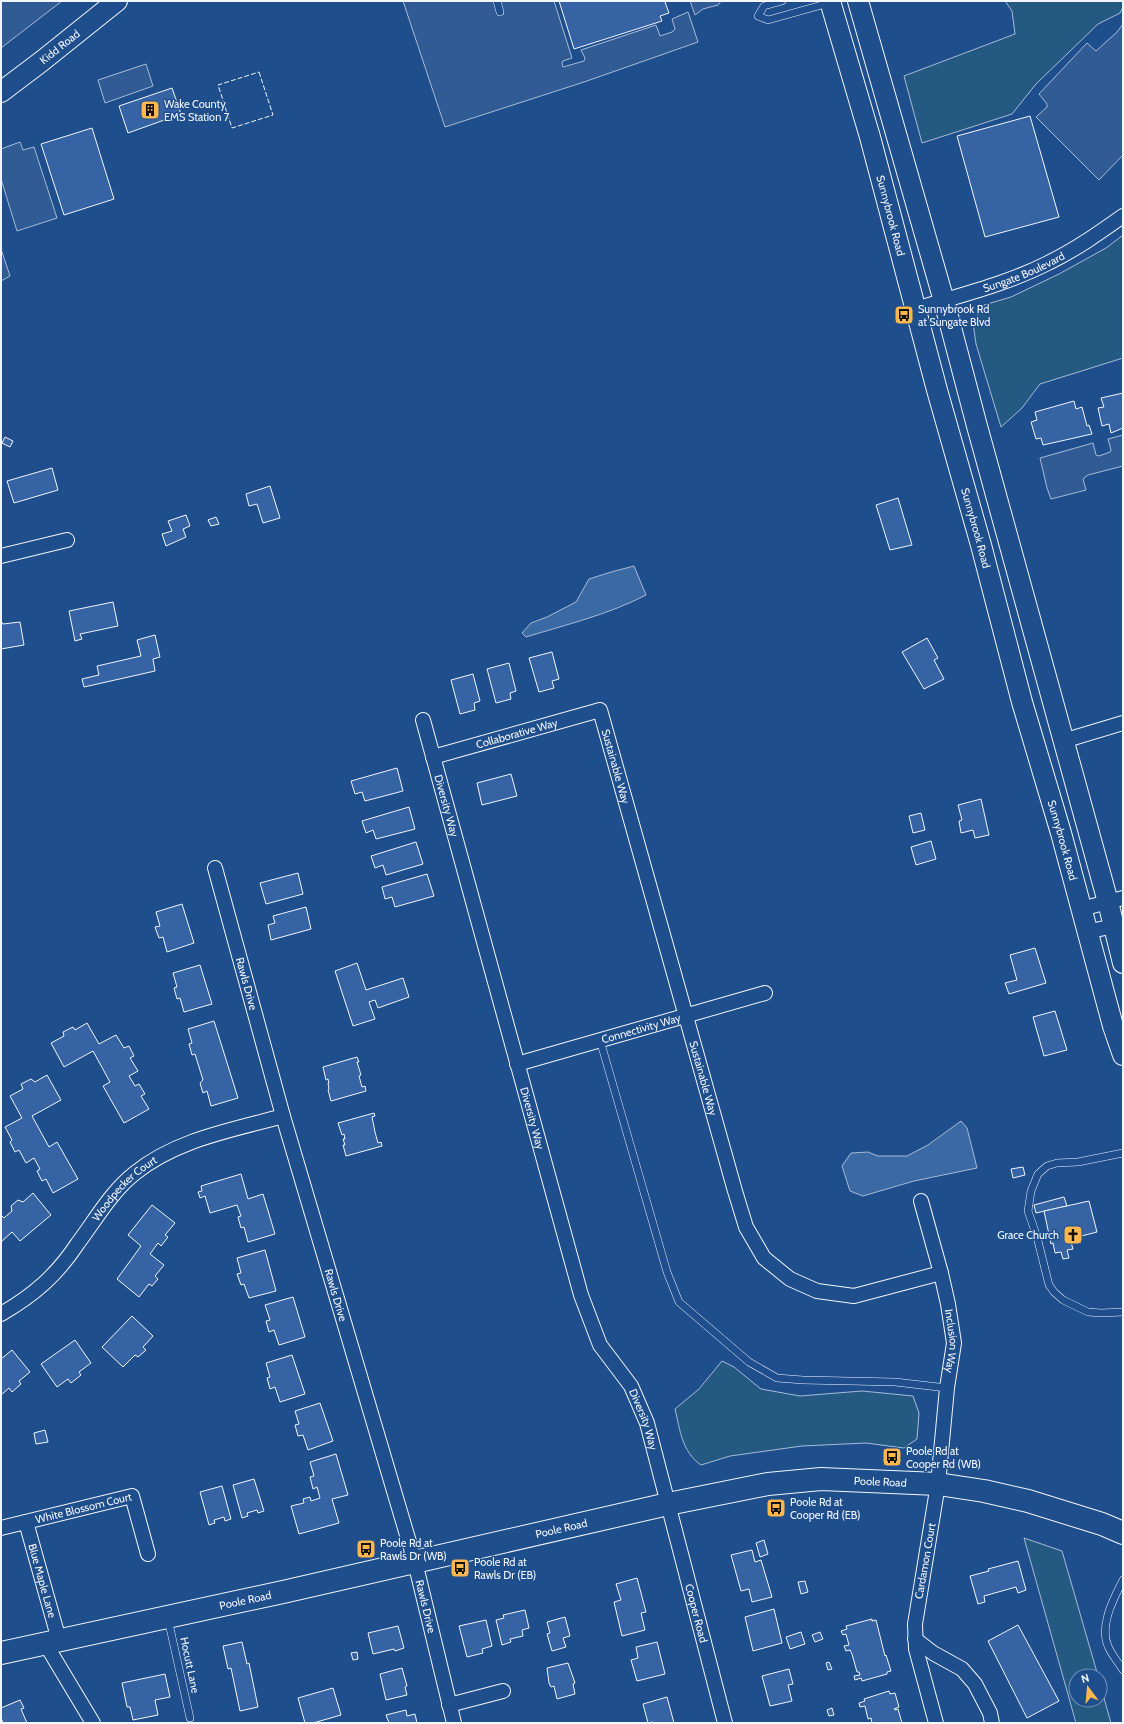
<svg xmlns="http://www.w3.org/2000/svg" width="1124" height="1724" font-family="Cabin,sans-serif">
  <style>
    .green { fill: #245a82; stroke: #a8bbd7 }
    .parking { fill: #305b95; stroke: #a8bbd7 }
    .water { fill: #3b69a3; stroke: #a8bbd7 }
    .building { fill: #3563a3; stroke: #f2f6ff }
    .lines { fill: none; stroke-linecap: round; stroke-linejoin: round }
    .lane-casing { stroke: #f2f6ff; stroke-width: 8 }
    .street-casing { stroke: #f2f6ff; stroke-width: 16 }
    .secondary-casing { stroke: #f2f6ff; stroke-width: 22 }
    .primary-casing { stroke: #f2f6ff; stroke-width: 24 }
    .lane { stroke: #1f4e8c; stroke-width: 7 }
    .street { stroke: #1f4e8c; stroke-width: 14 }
    .secondary { stroke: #1f4e8c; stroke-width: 20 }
    .primary { stroke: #1f4e8c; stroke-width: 22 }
    .fence { stroke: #f2f6ff; stroke-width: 1; stroke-dasharray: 5 2; stroke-linecap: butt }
    .labels { text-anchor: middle; stroke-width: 3; stroke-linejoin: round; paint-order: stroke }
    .street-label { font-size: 11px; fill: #f2f6ff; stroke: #1f4e8c }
    .poi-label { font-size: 11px; fill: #f2f6ff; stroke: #1f4e8c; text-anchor: start }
  </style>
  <rect width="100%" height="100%" fill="#1f4e8c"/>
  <g class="green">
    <polygon points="1005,1 1123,1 1123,7 1120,13 1098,24 1036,84 1012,114 922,143 904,76 1015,34 1012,11"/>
    <polygon points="1123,235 1123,358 1040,384 1022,408 1001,427 976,344 973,323 984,305 1011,297 1059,274 1106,248"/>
    <path d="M722,1361L734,1367L761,1389L800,1396L862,1391L913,1396L919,1413L917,1439L904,1448L866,1443L802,1446L730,1456L701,1465C682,1452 680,1430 675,1409L699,1389Z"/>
    <polygon points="1024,1538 1062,1551 1098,1676 1076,1676 1076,1700 1100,1700 1100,1684 1111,1723 1076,1723"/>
  </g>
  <g class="parking">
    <polygon points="1,1 62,1 1,48"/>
    <polygon points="403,1 554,1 572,58 563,61 562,63 563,67 584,61 585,58 581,50 656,25 660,36 672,32 675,29 672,19 688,12 698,42 584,82 445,127"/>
    <polygon points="690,1 721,1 718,5 703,9 695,15"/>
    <polygon points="1123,24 1123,155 1099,180 1036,117 1047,107 1047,104 1039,94 1087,43 1096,51 1117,32"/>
    <polygon points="146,64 153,86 105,103 98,80"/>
    <polygon points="20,142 23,150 34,147 57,218 17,231 1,179 1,149"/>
    <polygon points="1,249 10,276 1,281"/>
    <polygon points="1123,435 1123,466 1088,475 1083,479 1086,490 1051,499 1047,488 1040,458 1093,443 1096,455 1099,456 1110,452 1111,450 1108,439"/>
  </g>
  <g class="water">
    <path d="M634,566L646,595C610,614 565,625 526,637L522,633L531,623L547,617L576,602L589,579L611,572Z"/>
    <polygon points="961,1121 967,1128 977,1168 914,1181 863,1196 850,1191 842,1166 851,1153 868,1152 878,1156 907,1156 928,1145"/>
  </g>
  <g class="building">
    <polygon points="559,1 667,1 665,2 669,13 660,16 662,21 574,49"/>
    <polygon points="172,88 181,114 128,133 119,106"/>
    <polygon points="1030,116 1059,217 985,237 957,136"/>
    <polygon points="92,128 114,199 64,215 41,144"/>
    <polygon points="1123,393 1123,428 1111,433 1109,424 1102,426 1098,408 1104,407 1101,398"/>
    <polygon points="1074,401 1076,409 1082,407 1087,426 1089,425 1092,434 1043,445 1041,438 1036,439 1031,422 1037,420 1035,412"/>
    <polygon points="5,437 13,441 10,447 2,443"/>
    <polygon points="52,468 58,490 14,503 7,481"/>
    <polygon points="270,486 280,518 263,523 257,504 249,506 246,494"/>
    <polygon points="898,498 912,545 890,550 876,505"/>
    <polygon points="186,515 190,526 183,529 186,537 166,546 162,534 172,531 168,521"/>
    <polygon points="216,517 219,524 211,526 208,520"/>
    <polygon points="113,602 118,626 80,634 82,639 75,641 69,611"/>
    <polygon points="1,621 3,624 20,622 24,645 1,649"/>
    <polygon points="155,635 160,657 153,659 155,671 84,687 82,679 99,675 97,666 141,656 137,640"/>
    <polygon points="927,638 938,658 934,660 944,679 924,689 902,652"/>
    <polygon points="552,652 559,679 552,681 554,688 539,692 529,658"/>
    <polygon points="509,663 516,691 510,693 511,699 496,703 487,669"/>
    <polygon points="473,674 480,701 474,703 475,710 460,714 451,680"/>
    <polygon points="397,768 403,791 365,801 362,792 355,794 351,781"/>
    <polygon points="511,774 517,796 482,805 477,783"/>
    <polygon points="981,799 989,835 975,838 973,830 961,833 959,821 962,820 958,805"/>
    <polygon points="409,807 415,829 376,839 373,830 366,833 362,821"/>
    <polygon points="921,813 925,830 913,833 909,816"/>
    <polygon points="931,841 936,859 916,865 911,847"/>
    <polygon points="416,842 423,864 386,875 383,865 375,868 371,856"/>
    <polygon points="298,873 303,894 266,904 260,883"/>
    <polygon points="427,874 434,896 395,907 392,897 385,899 382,887"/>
    <polygon points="182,904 194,943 167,952 163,937 159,938 155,927 160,926 156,912"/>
    <polygon points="306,907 311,929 271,940 268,925 275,923 273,916"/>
    <polygon points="1035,948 1046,983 1009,994 1005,983 1017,980 1010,955"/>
    <polygon points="357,963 366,990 403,978 409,997 378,1008 375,1000 369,1002 375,1019 353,1026 335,971"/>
    <polygon points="200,965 212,1004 184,1012 180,998 177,999 174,988 177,987 173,973"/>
    <polygon points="1055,1011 1067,1050 1044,1056 1033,1017"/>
    <polygon points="214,1021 238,1098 211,1106 207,1091 203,1093 200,1083 203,1080 195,1054 192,1055 189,1044 192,1043 188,1029"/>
    <polygon points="87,1023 99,1044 116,1035 124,1048 129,1046 134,1056 130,1058 138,1071 129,1076 135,1086 139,1084 145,1094 141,1096 149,1109 124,1123 103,1086 110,1082 93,1051 64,1067 51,1043 64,1036 63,1032 73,1027 75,1030"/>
    <polygon points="357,1057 359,1062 357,1062 361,1075 359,1076 362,1087 365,1086 366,1091 331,1101 328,1090 329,1089 328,1083 329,1083 328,1079 326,1080 323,1067"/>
    <polygon points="47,1075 61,1100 32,1116 49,1147 57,1142 78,1179 53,1193 46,1179 42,1181 37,1171 40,1169 34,1158 26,1163 19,1150 15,1152 10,1142 12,1140 5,1127 22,1118 10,1096 23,1089 21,1084 31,1079 35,1082"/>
    <polygon points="374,1113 375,1116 372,1117 375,1132 378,1143 381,1142 382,1146 346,1156 343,1145 345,1145 343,1139 345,1139 344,1134 342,1135 338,1123"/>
    <polygon points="1023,1167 1025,1175 1013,1178 1011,1169"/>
    <polygon points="241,1174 248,1199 263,1194 275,1234 248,1242 244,1227 241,1228 238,1217 241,1216 237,1205 210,1213 205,1196 200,1198 198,1192 202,1191 201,1186"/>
    <polygon points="33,1193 51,1215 20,1241 12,1232 1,1242 1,1215 4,1218 12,1211 11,1206 18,1200 23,1202"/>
    <polygon points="1064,1197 1067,1206 1036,1213 1034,1205"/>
    <polygon points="1089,1201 1097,1232 1070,1239 1073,1249 1067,1250 1069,1258 1063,1259 1061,1252 1055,1253 1053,1243 1051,1244 1044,1211"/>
    <polygon points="152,1205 175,1223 165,1235 168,1237 161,1246 158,1243 150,1254 164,1265 155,1276 158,1279 152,1286 149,1284 139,1297 117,1279 141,1246 128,1235"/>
    <polygon points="265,1250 276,1291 249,1298 244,1284 241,1285 237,1274 241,1273 237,1258"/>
    <polygon points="293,1297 305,1337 279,1345 274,1330 269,1332 266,1321 270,1320 265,1305"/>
    <polygon points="132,1316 153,1336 143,1347 146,1350 138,1357 135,1355 123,1367 102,1347"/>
    <polygon points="75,1340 91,1363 79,1372 81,1375 71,1383 68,1379 57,1387 41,1364"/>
    <polygon points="12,1350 30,1372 19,1381 21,1384 12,1392 9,1388 1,1395 1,1359"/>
    <polygon points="292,1355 305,1394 280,1402 275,1387 270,1389 267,1378 270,1377 266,1363"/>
    <polygon points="320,1403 333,1441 308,1450 303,1435 298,1436 295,1425 299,1424 295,1411"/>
    <polygon points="45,1430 48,1442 36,1444 34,1433"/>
    <polygon points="336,1454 348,1495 332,1499 339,1523 299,1534 291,1506 304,1503 303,1499 310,1497 311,1501 320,1498 317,1487 313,1489 310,1477 314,1476 310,1462"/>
    <polygon points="254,1479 264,1511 258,1513 257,1510 247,1513 248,1516 242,1518 233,1485"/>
    <polygon points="222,1486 231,1519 225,1521 224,1517 214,1520 215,1523 209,1525 200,1492"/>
    <polygon points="764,1540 768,1554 760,1557 756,1543"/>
    <polygon points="752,1550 755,1562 761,1560 772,1597 752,1602 749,1589 741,1591 731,1555"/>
    <polygon points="1018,1561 1026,1590 1018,1593 1016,1587 984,1596 985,1602 978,1604 970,1576 989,1571 988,1569"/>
    <polygon points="637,1578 646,1612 641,1613 645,1630 622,1636 614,1602 621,1600 616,1584"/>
    <polygon points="805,1581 808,1592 801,1594 798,1582"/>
    <polygon points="774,1609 782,1643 753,1651 745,1617"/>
    <polygon points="525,1610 529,1628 522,1630 523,1636 510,1639 511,1642 502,1645 496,1620 504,1618 503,1615"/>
    <polygon points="565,1617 570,1636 563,1638 566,1647 552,1651 547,1634 550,1633 547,1622"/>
    <polygon points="872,1619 872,1621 876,1620 885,1656 886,1655 891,1671 887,1672 887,1674 862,1681 861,1678 855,1680 854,1676 860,1675 859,1672 857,1672 852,1654 850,1650 846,1651 844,1646 849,1645 846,1634 843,1635 841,1631 847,1629 846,1626"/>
    <polygon points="486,1620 492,1646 482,1649 483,1653 467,1657 459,1626"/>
    <polygon points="1018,1625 1059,1701 1027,1718 988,1641"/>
    <polygon points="398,1626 404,1648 395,1651 394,1649 373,1654 368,1633"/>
    <polygon points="801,1632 805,1644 790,1649 786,1637"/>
    <polygon points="820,1632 823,1639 815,1642 812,1635"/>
    <polygon points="242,1642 247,1664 249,1663 258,1707 240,1711 231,1668 228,1669 223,1646"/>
    <polygon points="657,1642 665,1674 637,1681 631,1660 638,1658 636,1647"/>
    <polygon points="357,1652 358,1659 353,1660 351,1653"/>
    <polygon points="829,1662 832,1669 828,1670 826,1663"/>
    <polygon points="568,1663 575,1683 573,1684 575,1694 557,1699 554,1686 551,1687 549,1683 547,1668"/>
    <polygon points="402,1668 407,1686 405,1687 407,1695 386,1700 380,1674"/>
    <polygon points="789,1669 793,1684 788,1685 792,1701 770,1706 762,1676"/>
    <polygon points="165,1674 170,1697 155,1700 158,1715 133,1720 130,1707 127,1707 122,1683"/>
    <polygon points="333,1688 341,1715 313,1723 305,1723 298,1698"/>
    <polygon points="889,1691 890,1694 895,1693 899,1707 894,1709 895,1710 898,1709 902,1723 872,1723 871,1718 868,1719 865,1706 860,1707 859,1703 865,1701 864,1699"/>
    <polygon points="667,1697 674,1723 653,1723 653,1722 648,1723 643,1704"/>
    <polygon points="20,1700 24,1708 21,1709 27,1723 3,1723 1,1718 1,1708"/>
    <polygon points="832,1708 834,1715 829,1716 827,1710"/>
    <polygon points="406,1710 407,1716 415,1714 417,1723 389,1723 386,1715"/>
  </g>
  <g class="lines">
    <defs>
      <g id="lane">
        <polyline points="497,1 500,12"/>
        <polyline points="782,1 764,6 758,16 768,20 829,3"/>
        <polyline points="600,1040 667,1272 679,1302 749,1362 777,1378 803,1380 895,1382 947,1388"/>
        <polyline points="1123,1153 1078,1162 1057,1163 1047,1166 1038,1174 1031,1191 1028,1211 1037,1237 1049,1285 1054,1292 1063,1300 1088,1312 1101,1313 1123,1312"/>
        <path d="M1123,1580C1114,1598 1099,1625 1108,1646C1111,1654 1118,1662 1123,1670"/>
        <polyline points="168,1619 190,1718"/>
      </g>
      <g id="street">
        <path id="s1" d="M916,309C960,295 1007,284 1048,263C1075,250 1099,233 1123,216"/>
        <polyline points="1,556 67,540"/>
        <path id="s2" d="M423,720L581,1295L600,1345L631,1386L647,1423L725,1723"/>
        <polyline points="1063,741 1123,723"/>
        <path id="s3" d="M433,757L600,710L735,1191L746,1227L764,1258L790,1279L817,1291L854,1296L941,1273"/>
        <path id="s4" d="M215,868L283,1116L415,1562L454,1723"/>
        <polyline points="1081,909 1123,898"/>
        <polyline points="1087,932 1122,924"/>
        <path id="s5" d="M517,1064L765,993"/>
        <path id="s6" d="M921,1201L941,1273L948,1304L954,1343L947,1388L938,1484L915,1624L916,1649L936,1723"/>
        <path id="s7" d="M1,1314C34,1295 57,1275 78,1243C96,1219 111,1192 135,1173C177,1139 233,1130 283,1116"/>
        <path id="s8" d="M26,1522L59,1640"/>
        <path id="s9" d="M1,1528L132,1496L148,1554"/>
        <polyline points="915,1639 933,1653 962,1669 975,1684 990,1713 992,1723"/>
        <polyline points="45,1643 93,1723"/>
        <polyline points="449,1705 503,1691"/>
      </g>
      <g id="secondary">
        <path id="s10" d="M830,1L870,137L937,390L981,545L1022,702L1061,833L1113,1026L1123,1055"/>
        <polyline points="858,1 944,301 977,426 1108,902 1123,963"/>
        <path id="s11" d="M1,92L42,61L117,1"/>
      </g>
      <g id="primary">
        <path id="s12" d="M1,1653L283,1592L668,1504L768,1484L821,1479L938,1484L984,1491L1028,1501L1102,1524L1123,1533"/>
      </g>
    </defs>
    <use href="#lane" class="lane-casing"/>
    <use href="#street" class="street-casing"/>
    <use href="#secondary" class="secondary-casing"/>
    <use href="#primary" class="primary-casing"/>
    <use href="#lane" class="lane"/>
    <use href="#street" class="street"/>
    <use href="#secondary" class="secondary"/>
    <use href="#primary" class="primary"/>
    <polygon class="fence" points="259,72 273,115 232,128 218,85"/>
  </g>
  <defs>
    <symbol id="building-square" viewBox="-11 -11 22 22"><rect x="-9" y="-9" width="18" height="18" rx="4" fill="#ffb74d" stroke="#1f4e8c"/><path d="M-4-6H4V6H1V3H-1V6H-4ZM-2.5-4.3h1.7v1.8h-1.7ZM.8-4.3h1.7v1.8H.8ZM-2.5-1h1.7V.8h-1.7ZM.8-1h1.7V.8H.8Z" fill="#111"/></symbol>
    <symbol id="bus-square" viewBox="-11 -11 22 22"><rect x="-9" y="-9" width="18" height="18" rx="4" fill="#ffb74d" stroke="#1f4e8c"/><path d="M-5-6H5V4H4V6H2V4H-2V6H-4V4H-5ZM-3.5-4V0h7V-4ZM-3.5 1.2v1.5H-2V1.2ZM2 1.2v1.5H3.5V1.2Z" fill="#111"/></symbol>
    <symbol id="church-square" viewBox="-11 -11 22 22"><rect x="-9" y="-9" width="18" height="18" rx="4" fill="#ffb74d" stroke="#1f4e8c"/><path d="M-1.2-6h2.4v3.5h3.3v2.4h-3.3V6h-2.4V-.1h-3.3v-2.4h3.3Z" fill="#111"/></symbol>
  </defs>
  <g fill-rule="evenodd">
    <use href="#building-square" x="139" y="99" width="22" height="22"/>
    <use href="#bus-square" x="893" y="304" width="22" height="22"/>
    <use href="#church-square" x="1062" y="1224" width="22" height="22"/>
    <use href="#bus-square" x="881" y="1446" width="22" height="22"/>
    <use href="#bus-square" x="765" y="1497" width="22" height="22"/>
    <use href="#bus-square" x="355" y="1538" width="22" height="22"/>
    <use href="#bus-square" x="449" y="1557" width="22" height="22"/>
  </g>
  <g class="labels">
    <g class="street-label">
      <text dy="4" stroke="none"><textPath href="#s11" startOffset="74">Kidd Road</textPath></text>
      <text dy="4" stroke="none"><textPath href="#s10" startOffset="223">Sunnybrook Road</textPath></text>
      <text dy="4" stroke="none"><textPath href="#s1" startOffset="114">Sungate Boulevard</textPath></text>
      <text dy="4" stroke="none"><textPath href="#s10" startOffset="547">Sunnybrook Road</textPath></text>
      <text dy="4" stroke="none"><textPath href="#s3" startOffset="87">Collaborative Way</textPath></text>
      <text dy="4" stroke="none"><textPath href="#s3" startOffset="232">Sustainable Way</textPath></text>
      <text dy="4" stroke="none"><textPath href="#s2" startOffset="89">Diversity Way</textPath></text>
      <text dy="4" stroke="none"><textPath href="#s10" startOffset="871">Sunnybrook Road</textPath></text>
      <text dy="4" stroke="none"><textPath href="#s4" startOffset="120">Rawls Drive</textPath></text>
      <text dy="4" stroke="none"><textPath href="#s5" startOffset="129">Connectivity Way</textPath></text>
      <text dy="4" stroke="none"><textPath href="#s3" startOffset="556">Sustainable Way</textPath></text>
      <text dy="4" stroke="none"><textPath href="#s2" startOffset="413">Diversity Way</textPath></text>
      <text dy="4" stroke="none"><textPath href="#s7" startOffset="178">Woodpecker Court</textPath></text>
      <text dy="4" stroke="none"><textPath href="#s4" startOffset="444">Rawls Drive</textPath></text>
      <text dy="4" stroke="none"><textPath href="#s6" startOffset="144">Inclusion Way</textPath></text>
      <text dy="4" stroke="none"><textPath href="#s2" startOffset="737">Diversity Way</textPath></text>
      <text dy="4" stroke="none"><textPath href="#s12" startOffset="898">Poole Road</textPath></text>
      <text dy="4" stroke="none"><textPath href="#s9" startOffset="85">White Blossom Court</textPath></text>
      <text dy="4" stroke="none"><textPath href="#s12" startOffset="574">Poole Road</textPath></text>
      <text transform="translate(925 1561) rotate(-80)" y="4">Cardamon Court</text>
      <text dy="4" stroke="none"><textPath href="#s8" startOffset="61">Blue Maple Lane</textPath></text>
      <text dy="4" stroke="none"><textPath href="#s12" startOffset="250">Poole Road</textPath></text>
      <text dy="4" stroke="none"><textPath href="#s4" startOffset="768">Rawls Drive</textPath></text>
      <text dy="4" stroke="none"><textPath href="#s2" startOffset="938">Cooper Road</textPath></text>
      <text transform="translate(190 1665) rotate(78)" y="4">Hocutt Lane</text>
    </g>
    <g class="poi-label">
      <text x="164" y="108">Wake County<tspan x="164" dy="13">EMS Station 7</tspan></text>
      <text x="918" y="313">Sunnybrook Rd<tspan x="918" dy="13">at Sungate Blvd</tspan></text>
      <text x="1059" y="1239" text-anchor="end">Grace Church</text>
      <text x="906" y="1455">Poole Rd at<tspan x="906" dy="13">Cooper Rd (WB)</tspan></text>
      <text x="790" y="1506">Poole Rd at<tspan x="790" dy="13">Cooper Rd (EB)</tspan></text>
      <text x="380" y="1547">Poole Rd at<tspan x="380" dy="13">Rawls Dr (WB)</tspan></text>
      <text x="474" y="1566">Poole Rd at<tspan x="474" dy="13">Rawls Dr (EB)</tspan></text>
    </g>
  </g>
  <rect width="1124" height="1724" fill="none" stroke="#f2f6ff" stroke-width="4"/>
  <g transform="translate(1088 1688) rotate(344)"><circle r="19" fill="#1f4e8c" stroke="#7391ba"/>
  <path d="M0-3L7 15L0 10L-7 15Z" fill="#ffb74d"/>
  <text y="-6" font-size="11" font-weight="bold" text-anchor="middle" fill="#f2f6ff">N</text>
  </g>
</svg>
